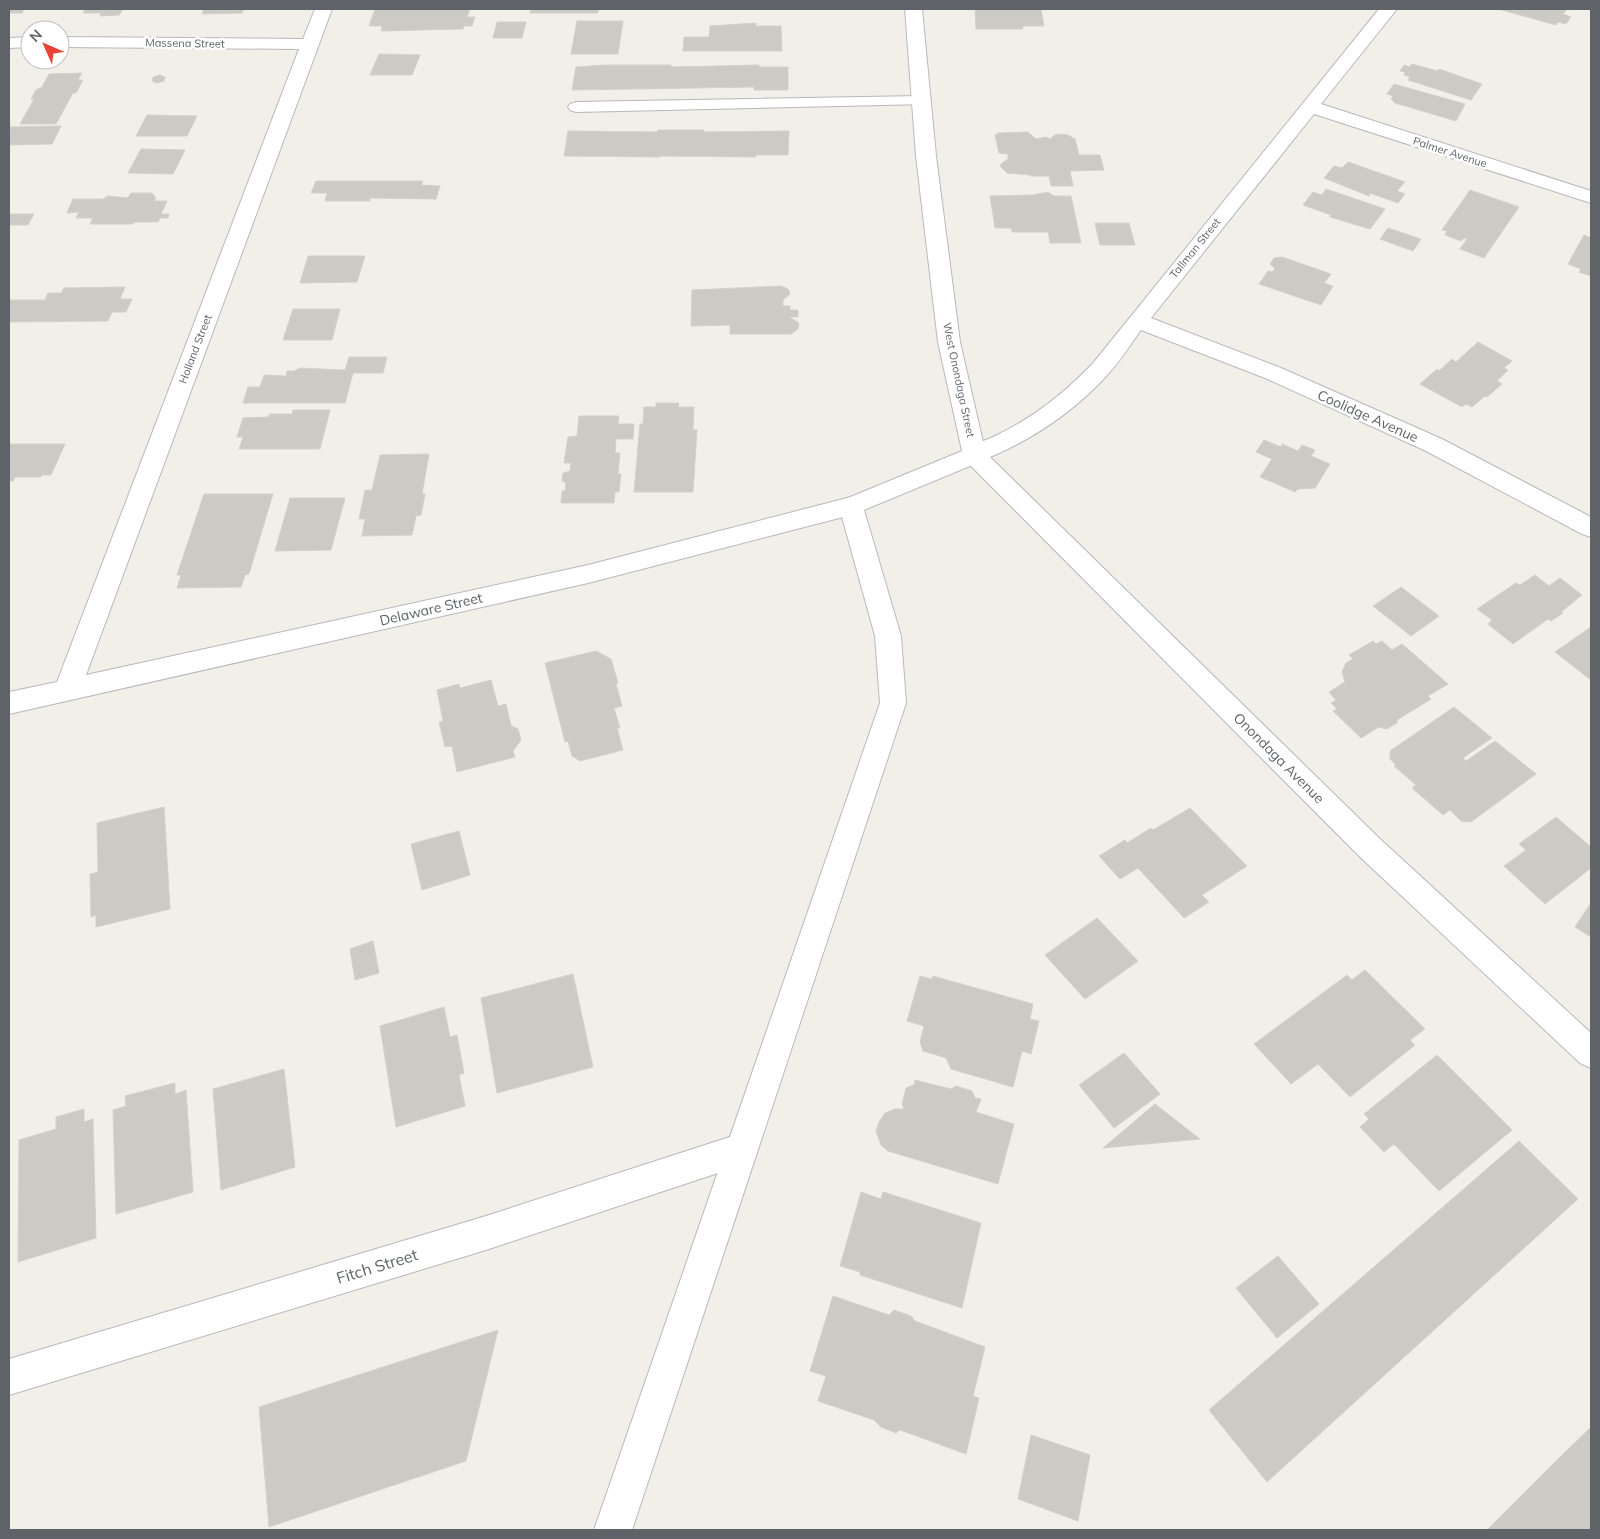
<svg xmlns="http://www.w3.org/2000/svg" width="1600" height="1539" font-family="Mulish,sans-serif">
  <style>
    .building { fill: #cccac5; stroke: #d6d1c6 }
    .lines { fill: none; stroke-linecap: round; stroke-linejoin: round }
    .lane-casing { stroke: #b5b8bc; stroke-width: 2 }
    .street-casing { stroke: #b5b8bc; stroke-width: 2 }
    .secondary-casing { stroke: #b6babf; stroke-width: 2 }
    .lane { fill: #fff; fill-rule: evenodd }
    .street { fill: #fff; fill-rule: evenodd }
    .secondary { fill: #fff; fill-rule: evenodd }
    .labels { text-anchor: middle; stroke-width: 5; stroke-linejoin: round; paint-order: stroke }
    .far-street-label { font-size: 11px; fill: #5f6368; stroke: #fff }
    .street-label { font-size: 14px; fill: #5f6368; stroke: #fff }
    .near-street-label { font-size: 16px; fill: #5f6368; stroke: #fff }
  </style>
  <rect width="100%" height="100%" fill="#f1efe8"/>
  <g class="building">
    <polygon points="9,9 24,9 22,13 9,13"/>
    <polygon points="86,9 123,9 119,15 100,16 101,13 83,13"/>
    <polygon points="204,9 244,9 242,13 202,14"/>
    <polygon points="375,9 470,9 467,17 475,17 472,26 464,26 463,29 381,31 382,26 369,26"/>
    <polygon points="531,9 598,9 598,13 530,13"/>
    <polygon points="975,9 1041,9 1044,26 1022,26 1023,29 976,29"/>
    <polygon points="1498,9 1567,9 1563,14 1571,17 1566,24 1558,22 1556,25"/>
    <polygon points="577,21 623,21 618,54 571,54"/>
    <polygon points="497,22 526,22 522,38 493,38"/>
    <polygon points="756,23 756,26 781,26 782,51 683,51 684,37 709,37 710,26"/>
    <polygon points="379,54 420,55 412,75 370,75"/>
    <polygon points="1412,64 1438,71 1439,69 1482,84 1471,100 1408,80 1410,77 1404,75 1405,72 1400,71 1404,65 1410,67"/>
    <polygon points="605,65 671,65 671,67 759,65 759,67 788,67 788,90 754,90 754,87 572,90 576,67"/>
    <polygon points="82,73 78,80 83,80 76,93 73,93 56,124 20,124 34,99 31,99 36,90 42,87 49,74"/>
    <polygon points="160,75 165,77 164,81 157,83 152,81 153,77"/>
    <polygon points="1394,84 1465,104 1456,121 1395,103 1391,99 1393,96 1387,94"/>
    <polygon points="147,115 197,116 187,136 136,136"/>
    <polygon points="61,126 52,144 9,145 10,127"/>
    <polygon points="658,130 704,130 704,132 789,131 788,155 756,155 756,157 660,156 660,157 564,156 568,131 657,132"/>
    <polygon points="1028,132 1036,139 1046,137 1050,139 1056,134 1068,135 1075,139 1079,155 1100,155 1104,170 1070,171 1073,186 1051,186 1049,176 1030,176 1030,175 1007,173 1000,166 1002,163 1008,159 1008,154 999,153 995,135 998,133"/>
    <polygon points="141,149 185,150 173,174 128,173"/>
    <polygon points="1348,162 1405,182 1397,191 1405,194 1398,203 1370,193 1369,196 1324,178 1334,166 1342,168"/>
    <polygon points="316,181 423,181 421,185 440,186 436,199 370,198 370,201 325,201 327,193 311,193"/>
    <polygon points="1326,189 1385,209 1370,229 1330,217 1331,215 1303,205 1313,192 1322,195"/>
    <polygon points="1470,190 1519,207 1484,258 1460,249 1467,239 1464,238 1461,241 1445,235 1447,231 1442,230"/>
    <polygon points="1048,192 1054,196 1071,196 1081,243 1050,243 1048,232 1012,232 1011,228 995,228 990,196 1033,195"/>
    <polygon points="131,193 152,193 156,198 154,201 167,201 161,214 169,214 168,218 160,218 158,222 134,222 133,224 90,224 93,218 76,218 79,212 67,213 73,199 103,199 108,196 128,198"/>
    <polygon points="9,214 34,214 28,225 9,225"/>
    <polygon points="1095,223 1129,223 1135,245 1100,245"/>
    <polygon points="1388,228 1421,239 1413,251 1380,239"/>
    <polygon points="1584,235 1591,238 1591,276 1579,272 1581,269 1568,264"/>
    <polygon points="308,256 365,256 357,282 300,283"/>
    <polygon points="1282,257 1331,274 1324,283 1333,286 1321,305 1259,284 1268,271 1272,272 1275,269 1270,264 1274,258"/>
    <polygon points="781,286 788,289 790,294 783,300 783,306 790,306 790,310 798,310 798,317 789,317 799,323 798,329 791,334 730,334 730,325 691,326 692,290"/>
    <polygon points="125,287 120,299 132,299 126,312 112,312 108,321 9,322 9,300 45,300 48,293 61,293 64,288"/>
    <polygon points="293,309 340,309 332,340 283,340"/>
    <polygon points="1478,342 1512,361 1504,368 1508,370 1497,381 1502,384 1487,397 1485,396 1472,407 1466,404 1462,407 1420,384 1437,369 1439,371 1452,359 1456,362"/>
    <polygon points="349,357 387,357 383,373 353,373 345,403 243,403 248,387 260,387 264,375 286,376 287,371 294,371 300,368 345,370"/>
    <polygon points="656,403 679,403 678,407 694,407 693,430 697,430 693,492 634,492 640,424 643,424 644,407 656,407"/>
    <polygon points="293,410 330,410 320,449 239,449 243,437 237,437 243,418 269,417 269,414 292,414"/>
    <polygon points="579,416 619,416 618,424 634,424 633,439 616,439 615,453 620,453 618,474 621,474 619,492 615,492 614,503 561,503 562,491 565,491 566,483 562,481 563,473 570,471 571,463 564,463 568,437 577,436"/>
    <polygon points="1264,440 1281,447 1282,444 1298,451 1302,445 1315,450 1311,456 1330,464 1315,488 1298,489 1295,492 1260,477 1272,459 1256,452"/>
    <polygon points="9,444 65,444 51,475 42,475 41,477 15,477 13,481 9,481"/>
    <polygon points="429,454 422,494 425,494 421,515 416,516 412,535 362,536 365,519 359,519 365,490 372,490 380,455"/>
    <polygon points="204,494 273,494 249,574 245,575 241,587 177,588 181,575 177,575"/>
    <polygon points="290,498 345,498 331,550 275,551"/>
    <polygon points="1535,575 1549,586 1560,578 1582,595 1561,612 1563,613 1551,621 1548,619 1513,644 1488,624 1492,620 1477,609 1516,583 1520,585"/>
    <polygon points="1401,587 1439,616 1411,636 1373,606"/>
    <polygon points="1591,627 1591,680 1555,652"/>
    <polygon points="1373,641 1376,644 1382,641 1392,650 1402,644 1448,684 1428,696 1431,699 1397,720 1397,723 1387,729 1379,727 1361,738 1333,711 1337,709 1331,703 1336,700 1329,692 1345,682 1342,672 1346,663 1353,659 1349,655"/>
    <polygon points="596,651 611,659 618,683 616,684 622,706 614,708 620,728 617,728 623,750 580,761 572,756 568,741 565,742 545,663"/>
    <polygon points="491,680 498,706 506,704 511,726 518,729 521,740 513,751 515,757 457,772 452,746 445,747 439,722 443,721 437,690 459,684 460,688"/>
    <polygon points="1454,707 1492,738 1463,758 1466,761 1495,741 1536,774 1471,822 1461,821 1450,810 1443,815 1412,788 1416,785 1394,766 1396,765 1390,759 1390,751"/>
    <polygon points="164,807 170,909 96,927 96,915 91,917 90,874 98,872 97,823"/>
    <polygon points="1190,808 1247,866 1202,895 1209,902 1184,918 1138,868 1120,879 1099,856 1125,840 1127,843 1151,828 1153,830"/>
    <polygon points="1556,817 1591,847 1591,868 1545,904 1504,866 1526,850 1519,844"/>
    <polygon points="459,831 470,875 422,890 411,844"/>
    <polygon points="1591,903 1591,937 1575,927"/>
    <polygon points="1097,918 1138,961 1085,999 1045,955"/>
    <polygon points="373,941 379,973 355,980 350,949"/>
    <polygon points="1365,970 1425,1029 1410,1040 1415,1045 1350,1097 1318,1064 1291,1084 1254,1044 1347,975 1352,980"/>
    <polygon points="573,974 593,1067 497,1093 481,998"/>
    <polygon points="920,976 932,979 933,976 1033,1004 1030,1019 1039,1021 1031,1054 1022,1051 1013,1087 951,1069 946,1058 923,1051 920,1042 924,1026 907,1021"/>
    <polygon points="444,1007 450,1037 457,1035 464,1073 459,1075 465,1106 396,1127 380,1026"/>
    <polygon points="1124,1053 1160,1094 1114,1128 1079,1085"/>
    <polygon points="1437,1055 1512,1130 1439,1191 1394,1144 1384,1152 1360,1127 1369,1119 1364,1114"/>
    <polygon points="284,1069 295,1167 221,1190 213,1089"/>
    <polygon points="915,1080 951,1089 956,1086 972,1091 975,1098 981,1099 976,1112 1014,1124 998,1184 888,1151 881,1145 876,1131 879,1122 885,1113 895,1109 904,1109 902,1104 906,1088 914,1085"/>
    <polygon points="175,1083 175,1094 186,1090 193,1192 116,1214 113,1110 126,1106 125,1096"/>
    <polygon points="1155,1104 1200,1139 1103,1148"/>
    <polygon points="84,1109 84,1122 93,1119 96,1238 18,1262 19,1140 56,1129 56,1117"/>
    <polygon points="1519,1141 1578,1199 1267,1482 1209,1410"/>
    <polygon points="861,1192 881,1199 883,1192 981,1223 962,1308 860,1275 860,1272 840,1266"/>
    <polygon points="1278,1256 1319,1304 1277,1338 1236,1288"/>
    <polygon points="833,1296 889,1315 894,1310 911,1316 915,1321 985,1347 973,1396 979,1398 966,1454 900,1430 896,1433 881,1427 874,1420 818,1401 826,1376 810,1371"/>
    <polygon points="498,1330 466,1461 269,1527 259,1407"/>
    <polygon points="1591,1427 1591,1530 1487,1530 1557,1460"/>
    <polygon points="1031,1435 1090,1455 1078,1521 1018,1499"/>
  </g>
  <g class="lines">
    <defs>
      <polygon id="lane" points="921,96 927,98 929,101 927,104 576,112 570,110 568,107 570,104 576,102"/>
      <g id="street">
        <polygon points="315,9 332,9 86,675 588,565 851,497 859,500 863,506 859,512 851,515 588,583 9,714 9,692 57,682 299,49 60,47 60,37 303,39"/>
        <path d="M1379,9H1397L1321,104L1591,191V203L1314,114L1151,318L1281,368L1442,439L1591,517V537L1582,534L1426,451L1265,378L1141,330C1130,345 1121,360 1109,373C1076,410 1035,438 990,457L1379,838L1591,1033V1068L1580,1063L1359,856L966,461L962,455C968,445 985,441 995,436C1033,418 1066,392 1094,362Z"/>
        <polygon points="30,37 30,47 9,48 9,38"/>
        <polygon points="742,1133 754,1138 758,1149 754,1160 742,1165 486,1250 9,1395 9,1359 486,1216"/>
      </g>
      <polygon id="secondary" points="905,9 922,9 936,156 960,342 986,455 982,461 864,510 901,636 906,703 632,1530 594,1530 880,703 875,636 839,506 843,500 962,451 938,342 916,156"/>
    </defs>
    <use href="#lane" class="lane-casing"/>
    <use href="#street" class="street-casing"/>
    <use href="#secondary" class="secondary-casing"/>
    <use href="#lane" class="lane"/>
    <use href="#street" class="street"/>
    <use href="#secondary" class="secondary"/>
  </g>
  <g class="labels">
    <g class="far-street-label">
      <text transform="translate(185 43) rotate(1)" y="4">Massena Street</text>
      <text transform="translate(1450 152) rotate(18)" y="4">Palmer Avenue</text>
      <text transform="translate(1195 248) rotate(-51)" y="4">Tallman Street</text>
      <text transform="translate(195 349) rotate(-69)" y="4">Holland Street</text>
      <text transform="translate(959 380) rotate(78)" y="4">West Onondaga Street</text>
    </g>
    <g class="street-label">
      <text transform="translate(1368 416) rotate(24)" y="5">Coolidge Avenue</text>
      <text transform="translate(431 609) rotate(-13)" y="5">Delaware Street</text>
      <text transform="translate(1279 758) rotate(45)" y="5">Onondaga Avenue</text>
    </g>
    <g class="near-street-label">
      <text transform="translate(377 1266) rotate(-17)" y="6">Fitch Street</text>
    </g>
  </g>
  <rect width="1600" height="1539" fill="none" stroke="#5f6368" stroke-width="20"/>
  <g transform="translate(45 45) rotate(315)"><circle r="24" fill="#ffffff" stroke="#bfc1c3"/>
  <path d="M0-4L9 19L0 12L-9 19Z" fill="#ea4335"/>
  <text y="-8" font-size="14" font-weight="bold" text-anchor="middle" fill="#5f6368">N</text>
  </g>
</svg>
